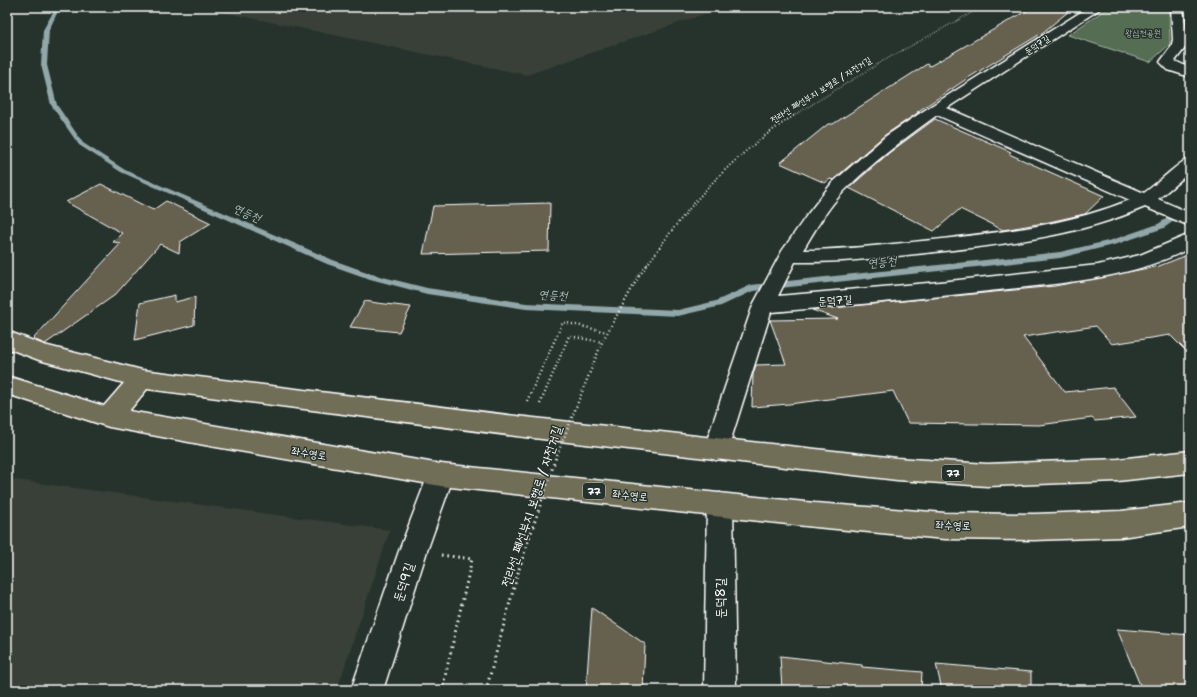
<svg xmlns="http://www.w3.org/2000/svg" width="1197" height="697" font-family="'Shantell Sans','Poor Story',sans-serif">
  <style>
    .built { fill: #394037 }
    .green { fill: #556d53; stroke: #aab6a9 }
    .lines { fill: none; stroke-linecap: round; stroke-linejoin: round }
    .stream { fill: #92a7a9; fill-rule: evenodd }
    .building { fill: #66604f; stroke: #fff }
    .street-casing { stroke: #fff; stroke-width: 3 }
    .primary-casing { stroke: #fff; stroke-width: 3 }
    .path-far3 { stroke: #fff; stroke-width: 1.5; stroke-dasharray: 0.5 2; stroke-linecap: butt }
    .path-far2 { stroke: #fff; stroke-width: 2; stroke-dasharray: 1 2.5; stroke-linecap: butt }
    .path-far1 { stroke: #fff; stroke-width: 2.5; stroke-dasharray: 1 3; stroke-linecap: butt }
    .path { stroke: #fff; stroke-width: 3; stroke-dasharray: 1.5 4; stroke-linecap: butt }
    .street { fill: #26332d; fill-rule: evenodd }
    .primary { fill: #716e59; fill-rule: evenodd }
    .path-bridge-far1 { stroke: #fff; stroke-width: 2.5; stroke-dasharray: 1 3; stroke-linecap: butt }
    .path-bridge { stroke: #fff; stroke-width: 3; stroke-dasharray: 1.5 4; stroke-linecap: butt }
    .labels { text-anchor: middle; stroke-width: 3; stroke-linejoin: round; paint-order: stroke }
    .far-park-label { font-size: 9px; fill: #b2bdb2; stroke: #26332d }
    .far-street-label { font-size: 9px; fill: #fff; stroke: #26332d }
    .shield { fill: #26332d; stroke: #bec2c0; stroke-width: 1 }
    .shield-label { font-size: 10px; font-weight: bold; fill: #fff }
    .street-label { font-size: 11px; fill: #fff; stroke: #26332d }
    .water-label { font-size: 12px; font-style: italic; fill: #aebdbf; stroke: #26332d }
    .near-street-label { font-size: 13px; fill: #fff; stroke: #26332d }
  </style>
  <rect width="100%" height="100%" fill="#26332d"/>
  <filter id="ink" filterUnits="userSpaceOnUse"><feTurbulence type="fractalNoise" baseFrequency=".025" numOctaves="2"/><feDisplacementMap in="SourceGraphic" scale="8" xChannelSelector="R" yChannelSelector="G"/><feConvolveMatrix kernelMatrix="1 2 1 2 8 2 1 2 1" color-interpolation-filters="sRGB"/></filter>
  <g filter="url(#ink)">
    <g class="built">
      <polygon points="198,7 725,7 527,75"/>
      <polygon points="7,479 390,530 337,690 7,690"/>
    </g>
    <polygon class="green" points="1109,7 1169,7 1170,44 1150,62 1068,35"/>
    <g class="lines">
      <polygon class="stream" points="56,7 60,7 49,30 47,65 57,105 83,143 125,170 333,260 375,275 427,288 526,303 678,310 716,301 751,285 1060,252 1112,240 1158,224 1190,204 1190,209 1164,228 1117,244 1060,258 753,291 721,306 678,316 526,309 427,294 370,279 327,264 121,172 79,145 51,105 41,65 43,30"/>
    </g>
    <g class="building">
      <polygon points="1033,7 1074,7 1042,33 968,78 917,112 919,112 885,135 833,180 830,179 825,183 780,163 828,124 833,124 927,64 930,66"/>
      <polygon points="935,119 1011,152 1009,154 1104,196 1085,214 1049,222 1003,230 960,209 934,231 849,188 890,152"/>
      <polygon points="101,184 153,210 166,201 211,223 180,242 179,253 160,244 115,295 45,344 33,339 121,243 113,242 122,233 66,202"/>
      <polygon points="550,203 549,251 423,254 433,206"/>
      <polygon points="1190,254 1190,355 1170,335 1112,344 1096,326 1023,337 1065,392 1113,387 1136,417 1095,421 1092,418 1039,425 908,423 893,391 789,404 752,407 753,374 756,365 786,364 770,320 838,319 812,310 1055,286 1159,266"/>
      <polygon points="175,295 175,302 195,297 194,325 135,340 140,303"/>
      <polygon points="365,301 377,303 411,307 399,332 350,327"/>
      <polygon points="592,608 645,644 643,690 586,690"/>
      <polygon points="1117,629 1190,635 1190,690 1142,690"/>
      <polygon points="780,656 862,665 862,667 922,672 921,690 782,690"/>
      <polygon points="936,664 1031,672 1031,690 942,690"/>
    </g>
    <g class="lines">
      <defs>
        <g id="street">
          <path d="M1089,7H1103L947,108L1144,193C1156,185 1180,161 1190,158V172L1158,199L1190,213V226L1145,207C1078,236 1007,244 935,252C888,257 842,263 795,262L778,296L940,282L1098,265L1140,255L1190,234V248C1131,279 1063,283 998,290C923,298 847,306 771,312L728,449L725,457L716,460L707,457L704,449L753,305L782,251L807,215L832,183L886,136L931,106ZM937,115L1130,200C1067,226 1000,232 933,240C890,244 846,250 803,250C815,230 828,207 845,190C873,162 905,138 937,115Z"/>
          <polygon points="1171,7 1183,7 1187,40 1185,48 1175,61 1190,68 1190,77 1168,70 1160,62 1171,47 1173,40"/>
          <polygon points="441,464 450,467 454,475 427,551 383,690 351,690 399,551 428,475 432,467"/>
          <polygon points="720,493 729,496 733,505 736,690 704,690 707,505 711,496"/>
        </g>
        <polygon id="primary" points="7,331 44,345 142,370 516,416 897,458 987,464 1118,459 1190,451 1190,473 1118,481 987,486 897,480 516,436 147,389 129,411 441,464 815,503 945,513 1034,514 1121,511 1190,503 1190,527 1121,537 1034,540 945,539 815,527 441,486 210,446 109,427 7,394 7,376 104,406 124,383 39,360 7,348"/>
      </defs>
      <use href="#street" class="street-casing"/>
      <use href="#primary" class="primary-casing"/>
      <polyline class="path-far3" points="793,116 883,61 982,7"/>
      <path class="path-far2" d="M647,265C659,249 669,233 682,218C713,178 752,142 795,115"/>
      <g class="path-far1">
        <polyline points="639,276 648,264"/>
        <polyline points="527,401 563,322 607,332"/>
        <polyline points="540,404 569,336 602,342"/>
      </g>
      <g class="path">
        <polyline points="441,555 472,559 442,690"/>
        <polyline points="486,690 519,569"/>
      </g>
      <use href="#street" class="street"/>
      <use href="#primary" class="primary"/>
      <polyline class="path-bridge-far1" points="557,455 602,342 639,276"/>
      <polyline class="path-bridge" points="519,569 557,454"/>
    </g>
  </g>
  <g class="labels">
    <g class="far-park-label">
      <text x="1143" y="36">왕심천공원</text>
    </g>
    <g class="far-street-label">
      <text transform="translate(1037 45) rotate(-33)" y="3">둔덕7길</text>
      <text transform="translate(821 90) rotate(-32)" y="3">전라선 폐선부지 보행로 / 자전거길</text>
    </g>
    <g class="shield">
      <rect x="942" y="465" width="22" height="16" rx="3"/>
      <rect x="583" y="483" width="22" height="16" rx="3"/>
    </g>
    <g class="shield-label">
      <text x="953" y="477">77</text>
      <text x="594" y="495">77</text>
    </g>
    <g class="street-label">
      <text transform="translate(835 300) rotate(-4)" y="4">둔덕7길</text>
      <text transform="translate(309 453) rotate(9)" y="4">좌수영로</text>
      <text transform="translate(630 495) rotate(6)" y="4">좌수영로</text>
      <text transform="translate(953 525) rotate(2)" y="4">좌수영로</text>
    </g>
    <g class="water-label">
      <text transform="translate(247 213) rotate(24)" y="4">연등천</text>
      <text transform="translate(882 262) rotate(-6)" y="4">연등천</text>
      <text transform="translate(553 295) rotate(3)" y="4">연등천</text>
    </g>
    <g class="near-street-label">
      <text transform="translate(531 506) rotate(-72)" y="5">전라선 폐선부지 보행로 / 자전거길</text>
      <text transform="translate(403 582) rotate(-72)" y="5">둔덕9길</text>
      <text transform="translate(720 598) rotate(-90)" y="5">둔덕8길</text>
    </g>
  </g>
  <rect width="1197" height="697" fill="none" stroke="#26332d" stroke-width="24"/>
  <rect x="12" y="12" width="1173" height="673" fill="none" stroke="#fff" stroke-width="1.5" filter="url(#ink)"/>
</svg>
